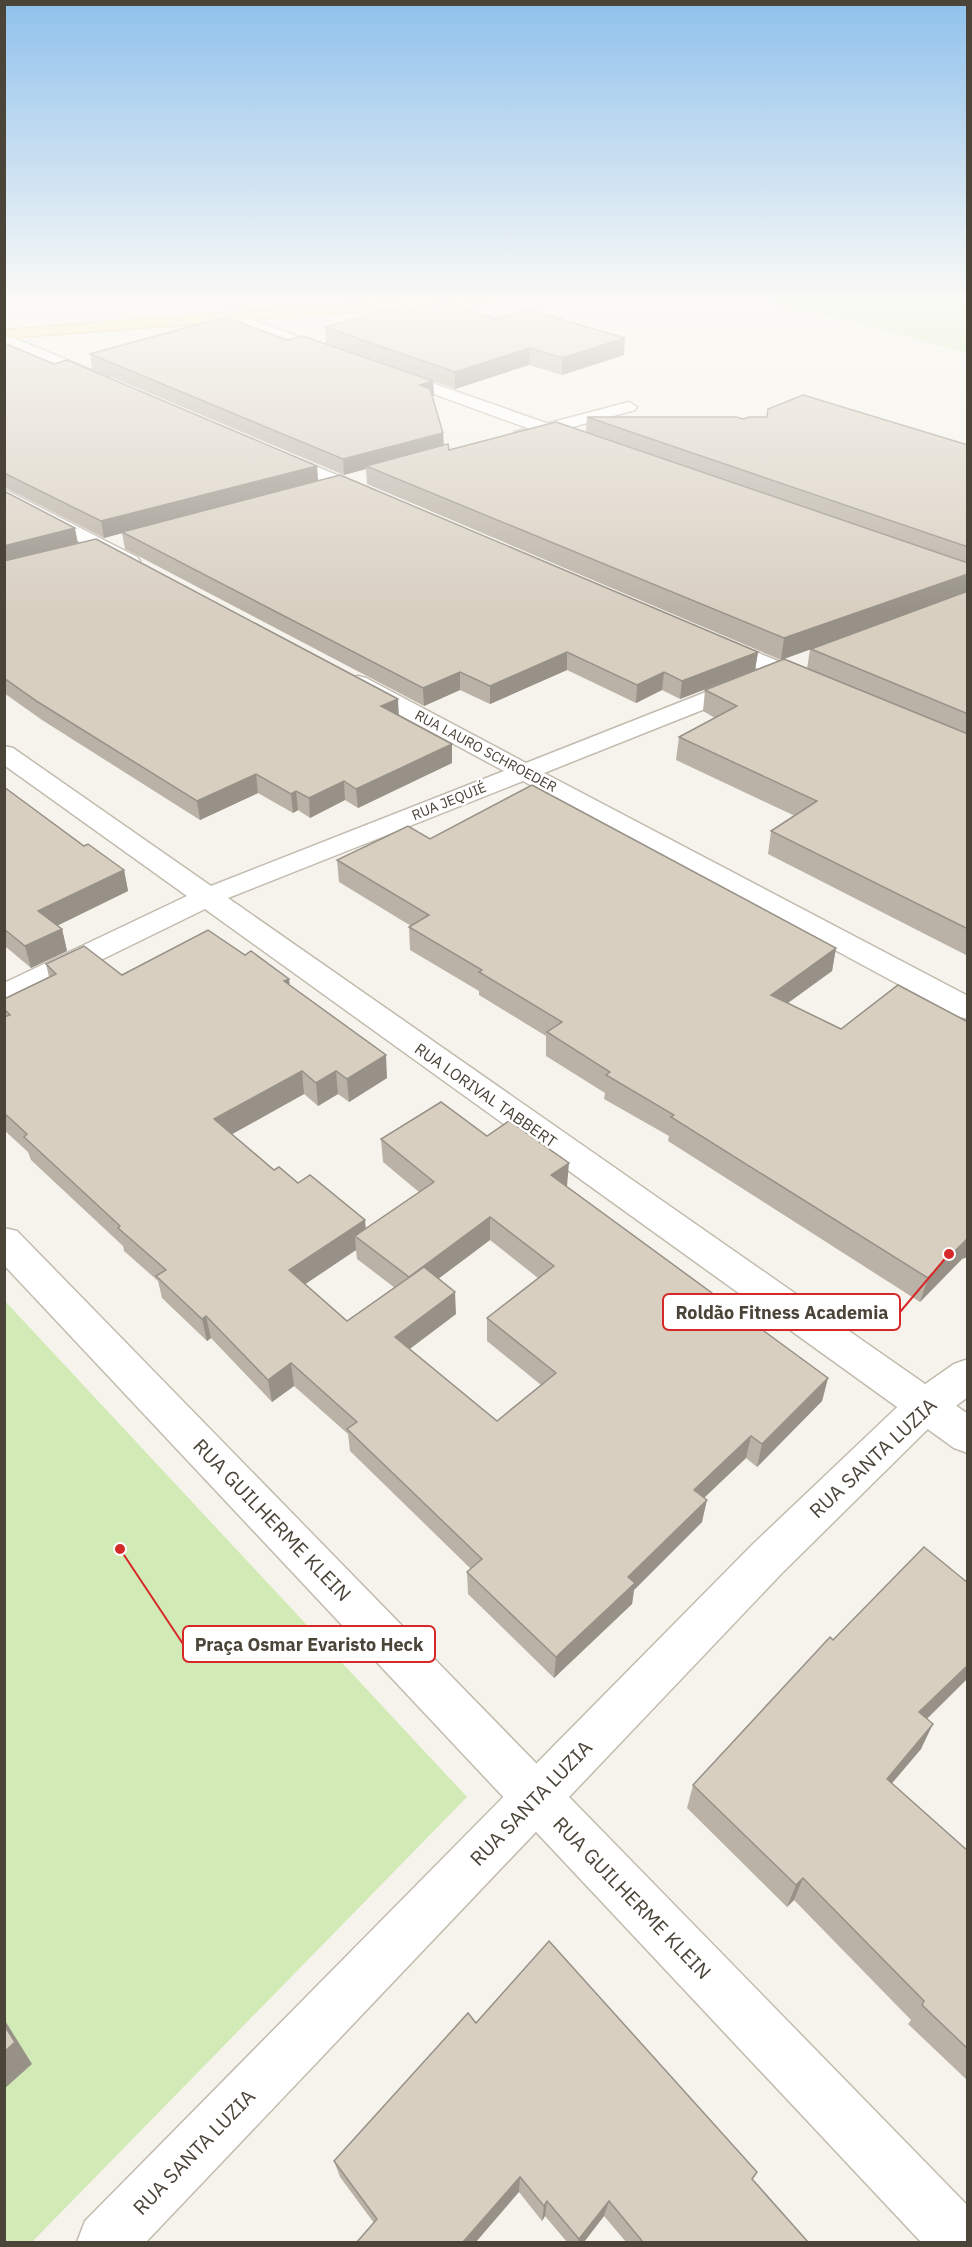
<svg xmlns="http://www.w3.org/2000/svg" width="972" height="2247" font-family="'IBM Plex Sans',sans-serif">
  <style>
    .green { fill: #d2eab5 }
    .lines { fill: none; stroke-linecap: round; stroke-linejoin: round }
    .minor-casing { stroke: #c2bbae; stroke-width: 3 }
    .tertiary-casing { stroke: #c2bbae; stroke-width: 3 }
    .primary-casing { stroke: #e6c16a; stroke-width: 3 }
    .minor { fill: #fff; fill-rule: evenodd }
    .tertiary { fill: #fff; fill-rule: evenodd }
    .primary { fill: #ffe39c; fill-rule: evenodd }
    .wall { fill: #bab2a6; fill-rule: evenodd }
    .shaded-wall { fill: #979187 }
    .building { fill: #d8cfc1; stroke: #979187; stroke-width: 1.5 }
    .labels { text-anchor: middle; stroke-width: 5; stroke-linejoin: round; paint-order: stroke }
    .far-street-label { font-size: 14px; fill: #4b4439; stroke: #fff }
    .street-label { font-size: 16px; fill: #4b4439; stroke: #fff }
    .near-street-label { font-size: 20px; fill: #4b4439; stroke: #fff }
    .leader { fill: none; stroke: #d62828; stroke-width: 2 }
    .callout-dot { fill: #d62828; stroke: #fff; stroke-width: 2 }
    .callout { fill: #fff; stroke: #d62828; stroke-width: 2 }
    .callout-label { font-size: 18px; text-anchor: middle; font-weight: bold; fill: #4b4439 }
  </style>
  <rect width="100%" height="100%" fill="#f6f3ec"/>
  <g class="green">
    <polygon points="747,297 967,297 967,353 841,319"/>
    <polygon points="4,1300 467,1797 32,2242 4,2242"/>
  </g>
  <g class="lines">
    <defs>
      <g id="minor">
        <polygon points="4,334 108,377 110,380 108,383 96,383 4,344"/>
        <polygon points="629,402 637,407 635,410 521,441 515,440 513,436 515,432"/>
        <polygon points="276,450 378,492 381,496 378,500 366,500 270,459 267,455 270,451"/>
        <polygon points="4,489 137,557 140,561 137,565 123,565 4,502"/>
        <polygon points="715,635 819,678 822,683 819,688 811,690 803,688 707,647 704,642 707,637"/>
        <polygon points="358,676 366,678 526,763 739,679 747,677 755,679 758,684 755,689 544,773 968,996 968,1019 957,1016 523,781 228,898 968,1414 968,1453 954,1448 205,909 15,1002 4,1004 4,983 187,896 4,765 4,746 13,748 211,886 504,771 350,688 347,683 350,678"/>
        <polygon points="4,1228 17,1231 968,2206 968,2242 921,2242 4,1265"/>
      </g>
      <g id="tertiary">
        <polygon points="232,313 339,351 341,354 339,357 329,357 227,320 225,317"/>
        <polygon points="392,369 586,437 589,441 586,445 574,445 387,377 384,374"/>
        <polygon points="968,1359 968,1397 939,1418 782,1573 146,2242 77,2242 85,2221 752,1545 911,1394 954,1364"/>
      </g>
      <polygon id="primary" points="448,297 505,297 498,301 4,338 4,330"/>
    </defs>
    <use href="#minor" class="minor-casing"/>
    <use href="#tertiary" class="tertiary-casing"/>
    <use href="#primary" class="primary-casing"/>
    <use href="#minor" class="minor"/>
    <use href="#tertiary" class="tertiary"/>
    <use href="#primary" class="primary"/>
  </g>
  <g class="wall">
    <polygon points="403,313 496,319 624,355 562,375 529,365 455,389 433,381 434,396 432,396 443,433 444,445 449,450 586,432 587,417 743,419 968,445 968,956 768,854 771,831 795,816 676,760 679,737 715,718 703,711 705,690 807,669 810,649 781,660 367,484 366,469 344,475 92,369 90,354 287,340 326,344 325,327"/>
    <polygon points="4,343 54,364 317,466 318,481 758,652 755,670 680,699 662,690 636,703 567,670 490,704 460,690 424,706 125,549 122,533 104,538 4,487"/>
    <polygon points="4,491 78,543 452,744 452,763 358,808 345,800 310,818 298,810 293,813 258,793 200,820 42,720 4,693"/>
    <polygon points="4,787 84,846 124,870 128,891 57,926 62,929 67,951 31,968 6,947 4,948"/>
    <polygon points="430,839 836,948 832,971 788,1003 962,1259 920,1302 668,1141 669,1136 604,1099 605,1093 546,1056 546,1036 479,995 479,991 410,950 409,927 411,926 339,882 337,860"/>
    <path d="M46,964L122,975L290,986L387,1078L349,1102L338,1094L318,1106L304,1094L232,1134L274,1170L298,1183L366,1228L419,1192L383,1162L381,1139L487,1136L567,1186L566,1187L828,1378L822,1401L757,1467L746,1458L704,1498L702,1522L634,1590L632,1604L554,1678L468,1594L467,1572L471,1569L350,1451L348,1434L294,1386L272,1402L211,1338L207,1341L162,1298L158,1281L124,1251L123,1246L31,1160L28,1152L4,1130V999L49,977ZM490,1240L538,1278L487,1318V1341L541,1385L497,1421L410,1349L456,1314L438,1279ZM356,1250L357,1259L395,1288L347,1321L305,1284Z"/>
    <polygon points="968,1583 968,1678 927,1719 921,1749 892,1783 968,1851 968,2081 908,2024 911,2020 794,1900 787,1907 687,1808 693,1785 833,1640"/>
    <polygon points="476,2023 752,2180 808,2242 626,2242 604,2216 584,2242 567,2242 545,2216 542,2221 519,2192 374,2223 340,2177 334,2161"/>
  </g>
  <g class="shaded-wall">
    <polygon points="625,338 624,355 562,375 562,358"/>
    <polygon points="530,348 529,365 455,389 455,372"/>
    <polygon points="433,381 434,396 421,400 420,385"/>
    <polygon points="443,433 444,449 366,466 366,469 344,475 343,459"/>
    <polygon points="317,466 318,481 104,538 101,521"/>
    <polygon points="75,528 78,544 4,564 4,546"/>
    <polygon points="968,574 968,593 781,660 784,638"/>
    <polygon points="567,652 567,670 490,704 490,686"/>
    <polygon points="758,652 755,670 680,699 682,681"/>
    <polygon points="460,672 460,690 424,706 423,688"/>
    <polygon points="664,672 662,690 636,703 637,685"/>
    <polygon points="398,699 399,717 381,706"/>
    <polygon points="452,744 452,763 358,808 356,789"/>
    <polygon points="256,774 258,793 200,820 197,801"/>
    <polygon points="344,781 345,800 310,818 309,798"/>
    <polygon points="296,791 298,810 293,813 291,794"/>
    <polygon points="124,870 128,891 44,932 38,911"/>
    <polygon points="62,929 67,951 31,968 25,946"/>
    <polygon points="836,948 832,971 767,1018 771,995"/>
    <polygon points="289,979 292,1001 284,981"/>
    <polygon points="386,1055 387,1078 349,1102 347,1079"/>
    <polygon points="302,1071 304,1094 218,1142 214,1119"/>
    <polygon points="336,1071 338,1094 318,1106 316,1083"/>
    <polygon points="569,1163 567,1186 550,1198 551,1175"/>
    <polygon points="490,1217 490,1240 410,1300 409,1277"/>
    <polygon points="365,1220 367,1242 355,1236 356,1250 292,1293 289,1270"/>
    <polygon points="968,1238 968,1257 962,1259 920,1302 928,1278"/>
    <polygon points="455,1292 456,1314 396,1359 395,1337"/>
    <polygon points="206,1316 211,1338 207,1341 202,1319"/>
    <polygon points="291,1363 294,1386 272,1402 268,1380"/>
    <polygon points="828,1378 822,1401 757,1467 762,1444"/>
    <polygon points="751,1436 746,1458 690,1511 694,1490"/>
    <polygon points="707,1500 702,1522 634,1590 632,1604 554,1678 556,1657 628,1577"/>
    <polygon points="968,1665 968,1678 908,1737 919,1712"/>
    <polygon points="933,1724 921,1749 876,1802 887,1779"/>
    <polygon points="803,1878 794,1900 787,1907 796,1885"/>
    <polygon points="4,2019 32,2064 4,2089"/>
    <polygon points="520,2177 519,2192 476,2242 463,2242"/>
    <polygon points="547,2201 545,2216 542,2221 544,2206"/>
    <polygon points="609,2201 604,2216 584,2242 578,2242 579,2239"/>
  </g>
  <g class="building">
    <polygon points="443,302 496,319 529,310 625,338 562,358 530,348 455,372 325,327 391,309 403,313"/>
    <polygon points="225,317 287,340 303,336 433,381 420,385 430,389 443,433 343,459 90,354"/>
    <polygon points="4,343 54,364 67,360 317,466 101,521 4,473"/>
    <polygon points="803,395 968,445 968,547 587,417 736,417 743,419 749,417 767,417 768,409"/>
    <polygon points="556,422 968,563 968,574 784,638 366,466 448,444 449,450"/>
    <polygon points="340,475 758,652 682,681 664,672 637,685 567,652 490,686 460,672 423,688 122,532"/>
    <polygon points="4,491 75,528 4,546"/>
    <polygon points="96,539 398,699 381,706 452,744 356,789 344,781 309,798 296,791 291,794 256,774 197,801 38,702 4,678 4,561"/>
    <polygon points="968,591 968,714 811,649"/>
    <polygon points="784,659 968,734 968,929 771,831 817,801 679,737 737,706 705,690"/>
    <polygon points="532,785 836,948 771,995 841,1029 898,985 968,1022 968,1238 928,1278 671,1117 674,1115 606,1075 610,1072 547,1032 562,1022 479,972 482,970 409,927 429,915 337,860 408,826 430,839"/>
    <polygon points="4,787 84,846 88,844 124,870 38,911 62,929 25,946 4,929"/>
    <polygon points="208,930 245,955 251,951 289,979 284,981 386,1055 347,1079 336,1071 316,1083 302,1071 214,1119 274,1170 279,1167 298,1183 310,1175 365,1220 289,1270 347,1321 424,1267 455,1292 395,1337 497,1421 556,1373 487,1318 554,1266 490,1217 409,1277 355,1236 434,1182 381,1139 441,1102 487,1136 509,1121 569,1163 551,1175 828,1378 762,1444 751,1436 694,1490 707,1500 628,1577 635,1583 556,1657 467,1572 482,1559 347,1429 357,1422 291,1363 268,1380 206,1316 202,1319 156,1276 166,1270 118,1228 120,1226 24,1137 27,1134 4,1113 4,1017 10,1015 4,1009 4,999 56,974 46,964 84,946 122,975"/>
    <polygon points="924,1547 968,1583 968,1665 919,1712 933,1724 887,1779 968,1851 968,2049 922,2005 924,2001 803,1878 796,1885 693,1785 830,1637 833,1640"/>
    <polygon points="549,1941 757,2172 752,2179 808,2242 643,2242 609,2201 579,2239 547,2201 544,2206 520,2177 463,2242 357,2242 377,2219 334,2161 468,2013 476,2023"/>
    <polygon points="4,2025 15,2042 4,2052"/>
  </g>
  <linearGradient id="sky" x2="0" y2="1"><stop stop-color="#8fc1ec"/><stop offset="0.49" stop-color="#fbfaf6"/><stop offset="1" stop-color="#fbfaf6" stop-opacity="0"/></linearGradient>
  <rect width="972" height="611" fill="url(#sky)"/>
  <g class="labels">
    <g class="far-street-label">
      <text transform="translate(486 751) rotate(28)" y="5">RUA LAURO SCHROEDER</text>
      <text transform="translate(449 801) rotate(-22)" y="5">RUA JEQUIÉ</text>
    </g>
    <g class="street-label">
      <text transform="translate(486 1095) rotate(35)" y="6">RUA LORIVAL TABBERT</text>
    </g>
    <g class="near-street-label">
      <text transform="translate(873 1458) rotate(-43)" y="7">RUA SANTA LUZIA</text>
      <text transform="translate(272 1520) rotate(46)" y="7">RUA GUILHERME KLEIN</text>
      <text transform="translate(531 1803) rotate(-46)" y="7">RUA SANTA LUZIA</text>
      <text transform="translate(632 1898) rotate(46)" y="7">RUA GUILHERME KLEIN</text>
      <text transform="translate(194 2152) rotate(-46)" y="7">RUA SANTA LUZIA</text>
    </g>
  </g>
  <path class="leader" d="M949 1254L900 1312M120 1549L183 1644"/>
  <g class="callout-dot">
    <circle cx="949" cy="1254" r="6"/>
    <circle cx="120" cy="1549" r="6"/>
  </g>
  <g class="callout">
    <rect x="663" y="1294" width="237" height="36" rx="6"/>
    <rect x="183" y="1626" width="252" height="36" rx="6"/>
  </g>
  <g class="callout-label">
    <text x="782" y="1319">Roldão Fitness Academia</text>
    <text x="309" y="1651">Praça Osmar Evaristo Heck</text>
  </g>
  <rect width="972" height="2247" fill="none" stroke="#4b4439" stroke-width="12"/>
</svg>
